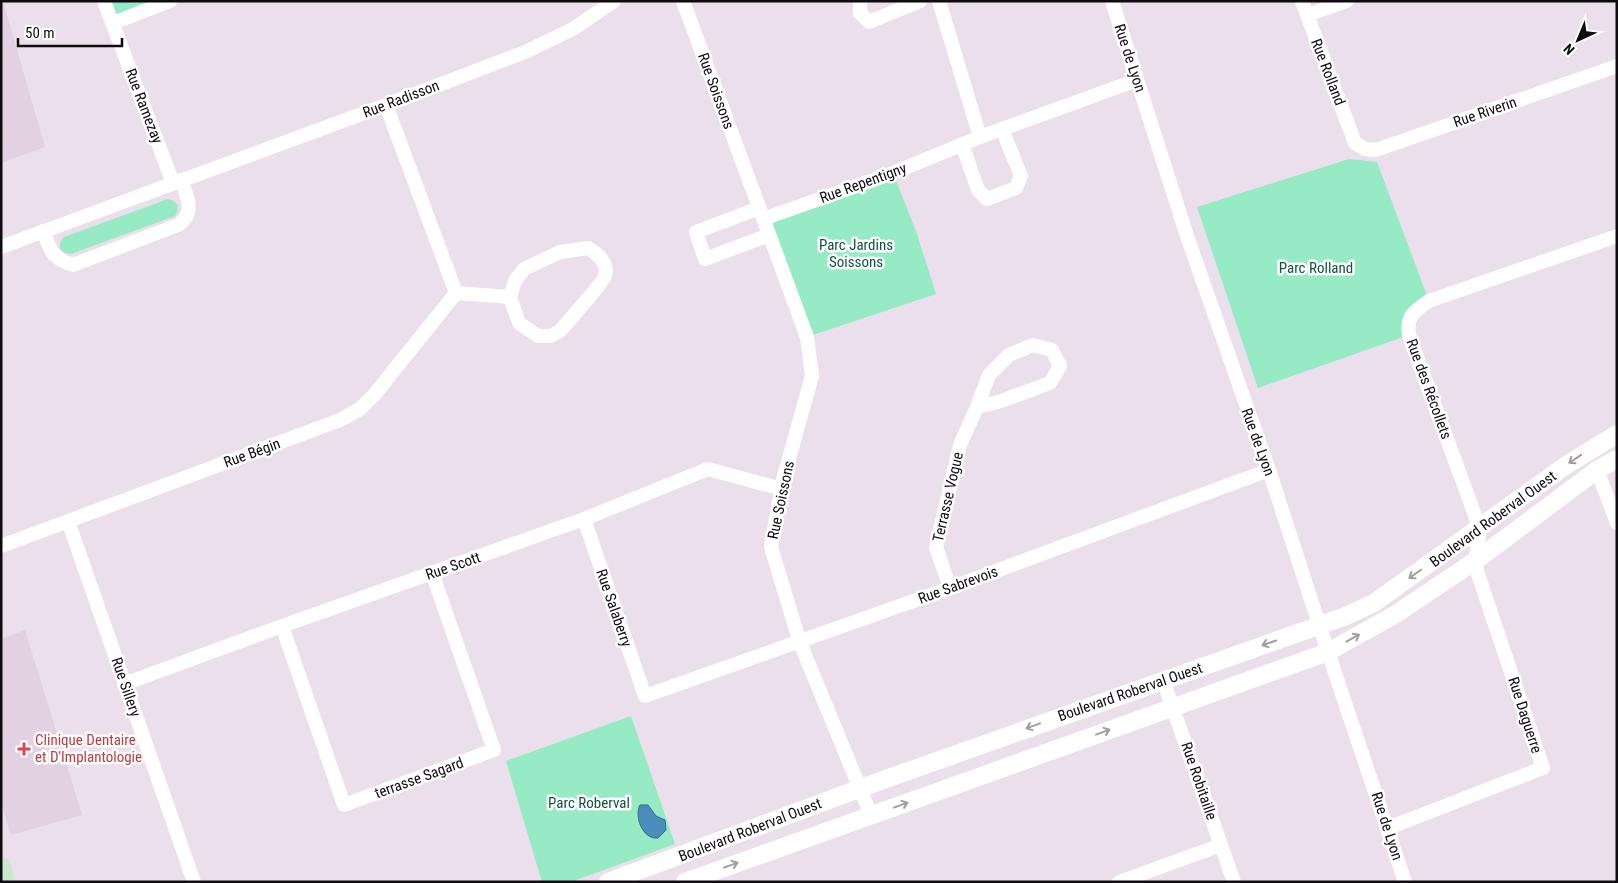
<svg xmlns="http://www.w3.org/2000/svg" width="1618" height="883" font-family="'Roboto Condensed',sans-serif">
  <style>
    .built { fill: #e1d1e1 }
    .green { fill: #96ebc4 }
    .water { fill: #4b8ebe; stroke: #39678a }
    .lines { fill: none; stroke-linecap: round; stroke-linejoin: round }
    .minor { stroke: #fff; stroke-width: 14 }
    .tertiary { stroke: #fff; stroke-width: 18 }
    .secondary { stroke: #cae9cc; stroke-width: 20 }
    .oneway { stroke: #9f9d9f }
    .health-dot { fill: #e0444e; stroke: #fff; stroke-width: 2 }
    .labels { text-anchor: middle; stroke-width: 5; stroke-linejoin: round; paint-order: stroke }
    .street-label { font-size: 15px; fill: #0f0b0f; stroke: #fff }
    .park-label { font-size: 15px; fill: #10543c; stroke: #fff }
    .health-label { font-size: 15px; fill: #be3a42; stroke: #fff; text-anchor: start }
  </style>
  <rect width="100%" height="100%" fill="#eadfea"/>
  <g class="built">
    <polygon points="1,1 3,1 45,147 1,163"/>
    <polygon points="25,630 82,815 11,835 1,801 1,639"/>
  </g>
  <g class="green">
    <polygon points="104,1 170,1 113,23"/>
    <polygon points="1349,159 1377,162 1429,301 1416,309 1409,335 1258,388 1197,207"/>
    <polygon points="893,173 916,231 936,294 807,337 763,219"/>
    <polygon points="168,199 172,200 178,205 177,213 175,216 71,254 65,253 60,248 60,242 64,237"/>
    <polygon points="631,716 675,844 571,882 542,882 506,761"/>
  </g>
  <path class="water" d="M640,805H648L656,816L665,820L666,830L658,838C643,840 634,817 640,805Z"/>
  <g class="lines">
    <g class="minor">
      <polyline points="104,1 173,183"/>
      <polyline points="683,1 807,337 812,376 783,480 771,547 800,643 871,815"/>
      <polyline points="860,1 860,13 869,22 920,1"/>
      <polyline points="939,1 980,137"/>
      <polyline points="1112,1 1187,236 1269,470 1328,652 1405,882"/>
      <polyline points="1302,1 1355,143 1365,149 1376,150 1617,66"/>
      <polyline points="1307,15 1347,1"/>
      <polyline points="113,23 170,1"/>
      <polyline points="962,144 978,190 987,199 1016,188 1021,176 1002,129"/>
      <polyline points="759,208 696,232 705,259 769,235"/>
      <polyline points="763,219 893,173 980,137 1137,80"/>
      <path d="M43,231C51,251 52,259 73,265L178,225C196,213 187,196 181,180"/>
      <polyline points="1,247 386,105 525,52 573,29 614,1"/>
      <path d="M588,248C598,254 609,263 605,276C603,283 568,321 561,330L551,336H538L519,323L510,297L515,281L524,269L560,252Z"/>
      <polyline points="456,293 510,297"/>
      <polyline points="1597,470 1617,523"/>
      <polyline points="584,519 645,696 950,588 1269,470"/>
      <polyline points="68,521 194,882"/>
      <polyline points="1,546 340,420 360,409 374,395 456,293 386,105"/>
      <polyline points="950,588 936,547 960,445 977,407 989,375 1009,355 1033,345 1052,350 1060,366 1050,383 998,402 977,407"/>
      <polyline points="282,626 344,805 494,750 432,573"/>
      <polyline points="1163,680 1234,882"/>
      <polyline points="124,684 282,626 584,519 708,469 782,489"/>
      <path d="M1388,828L1543,768L1477,571L1475,561L1480,529L1409,335C1406,316 1414,311 1429,301L1617,236"/>
      <polyline points="1119,882 1221,845"/>
    </g>
    <g class="tertiary">
      <polyline points="608,882 883,780 1346,616 1374,603 1565,466 1617,434"/>
      <polyline points="685,882 1328,652 1396,614 1475,561 1597,470 1617,459"/>
    </g>
    <polyline class="secondary" points="1,867 5,882"/>
  </g>
  <defs><path id="oneway-shaft" d="M-6 0H5M1.5-3L5.5 0L1.5 3" fill="none" stroke-width="1.6" stroke-linecap="round" stroke-linejoin="round" transform="scale(1.25)"/></defs>
  <g class="oneway">
    <use href="#oneway-shaft" transform="translate(1575 459) rotate(146)"/>
    <use href="#oneway-shaft" transform="translate(1415 574) rotate(145)"/>
    <use href="#oneway-shaft" transform="translate(1353 638) rotate(-29)"/>
    <use href="#oneway-shaft" transform="translate(1269 643) rotate(161)"/>
    <use href="#oneway-shaft" transform="translate(1033 726) rotate(160)"/>
    <use href="#oneway-shaft" transform="translate(1103 732) rotate(-20)"/>
    <use href="#oneway-shaft" transform="translate(901 805) rotate(-20)"/>
    <use href="#oneway-shaft" transform="translate(731 865) rotate(-20)"/>
  </g>
  <path class="health-dot" d="M21.5 741.5h5v5h5v5h-5v5h-5v-5h-5v-5h5z"/>
  <g class="labels">
    <g class="street-label">
      <text transform="translate(1130 58) rotate(72)" y="5">Rue de Lyon</text>
      <text transform="translate(1328 72) rotate(69)" y="5">Rue Rolland</text>
      <text transform="translate(716 91) rotate(70)" y="5">Rue Soissons</text>
      <text transform="translate(401 99) rotate(-21)" y="5">Rue Radisson</text>
      <text transform="translate(144 106) rotate(69)" y="5">Rue Ramezay</text>
      <text transform="translate(1485 112) rotate(-19)" y="5">Rue Riverin</text>
      <text transform="translate(863 183) rotate(-20)" y="5">Rue Repentigny</text>
      <text transform="translate(1429 389) rotate(70)" y="5">Rue des Récollets</text>
      <text transform="translate(1258 442) rotate(70)" y="5">Rue de Lyon</text>
      <text transform="translate(252 453) rotate(-20)" y="5">Rue Bégin</text>
      <text transform="translate(948 497) rotate(-77)" y="5">Terrasse Vogue</text>
      <text transform="translate(781 500) rotate(-78)" y="5">Rue Soissons</text>
      <text transform="translate(1493 519) rotate(-36)" y="5">Boulevard Roberval Ouest</text>
      <text transform="translate(453 566) rotate(-19)" y="5">Rue Scott</text>
      <text transform="translate(958 585) rotate(-20)" y="5">Rue Sabrevois</text>
      <text transform="translate(614 608) rotate(71)" y="5">Rue Salaberry</text>
      <text transform="translate(126 687) rotate(71)" y="5">Rue Sillery</text>
      <text transform="translate(1130 692) rotate(-19)" y="5">Boulevard Roberval Ouest</text>
      <text transform="translate(1525 715) rotate(72)" y="5">Rue Daguerre</text>
      <text transform="translate(419 778) rotate(-20)" y="5">terrasse Sagard</text>
      <text transform="translate(1199 781) rotate(71)" y="5">Rue Robitaille</text>
      <text transform="translate(1387 826) rotate(72)" y="5">Rue de Lyon</text>
      <text transform="translate(750 830) rotate(-21)" y="5">Boulevard Roberval Ouest</text>
    </g>
    <g class="park-label">
      <text x="856" y="250">Parc Jardins<tspan x="856" dy="17">Soissons</tspan></text>
      <text x="1316" y="273">Parc Rolland</text>
      <text x="589" y="808">Parc Roberval</text>
    </g>
    <g class="health-label">
      <text x="35" y="745">Clinique Dentaire<tspan x="35" dy="17">et D'Implantologie</tspan></text>
    </g>
  </g>
  <rect width="1618" height="883" fill="none" stroke="#0f0b0f" stroke-width="5"/>
  <g transform="translate(1578 40) rotate(224)" stroke="#ffffff" stroke-width="4" paint-order="stroke">
  <path d="M0-4L9 19L0 12L-9 19Z" fill="#0f0b0f"/>
  <text y="-8" font-size="14" font-weight="bold" text-anchor="middle" fill="#0f0b0f">N</text>
  </g>
  <path d="M18 38v8h104v-8" fill="none" stroke="#0f0b0f" stroke-width="2.5"/>
  <text x="25" y="38" font-size="15" fill="#0f0b0f" stroke="#ffffff" stroke-width="4" paint-order="stroke">50 m</text>
</svg>
